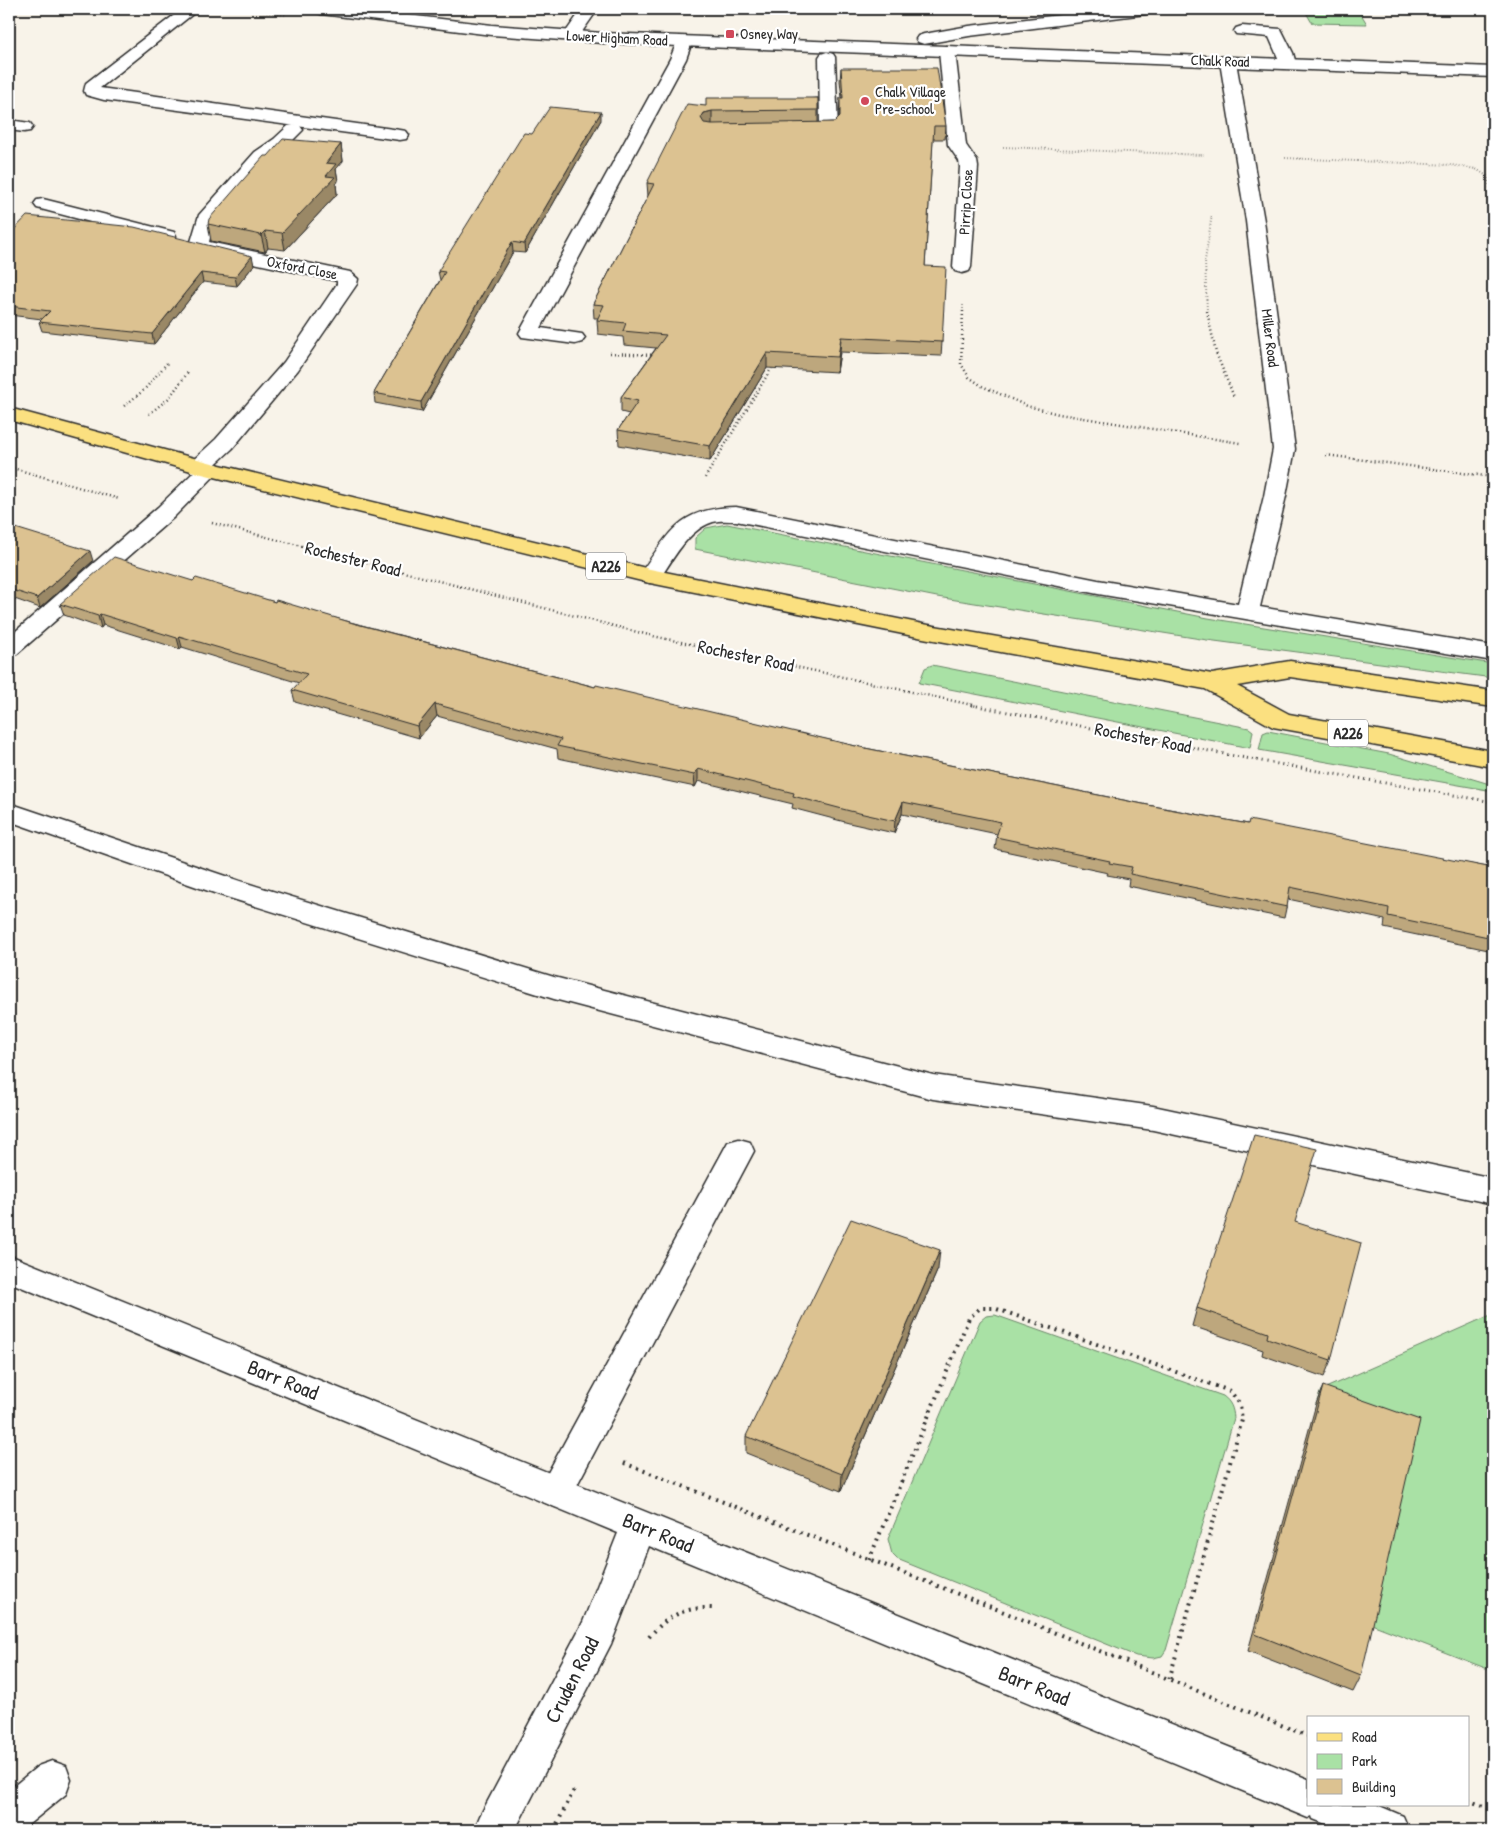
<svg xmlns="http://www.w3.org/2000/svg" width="1502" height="1839" font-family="'Patrick Hand',sans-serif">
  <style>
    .green { fill: #a9e1a5; stroke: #6a8668 }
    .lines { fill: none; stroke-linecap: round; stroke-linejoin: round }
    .service-casing { stroke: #2b2b2b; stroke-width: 3 }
    .minor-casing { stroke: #2b2b2b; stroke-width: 3 }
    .tertiary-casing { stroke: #2b2b2b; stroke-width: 3 }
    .primary-casing { stroke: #2b2b2b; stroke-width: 3 }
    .path-far3 { stroke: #2b2b2b; stroke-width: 2; stroke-dasharray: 0.5 2.5; stroke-linecap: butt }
    .path-far2 { stroke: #2b2b2b; stroke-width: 2.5; stroke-dasharray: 1 3; stroke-linecap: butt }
    .path-far1 { stroke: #2b2b2b; stroke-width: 3; stroke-dasharray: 1 4; stroke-linecap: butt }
    .path { stroke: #2b2b2b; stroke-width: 4; stroke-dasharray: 2 5; stroke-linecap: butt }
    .service { fill: #fff; fill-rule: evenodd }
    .minor { fill: #fff; fill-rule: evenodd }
    .tertiary { fill: #fff; fill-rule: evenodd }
    .primary { fill: #fbe080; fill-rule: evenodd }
    .wall { fill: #bda77d; stroke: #2b2b2b }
    .shaded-wall { fill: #9a8866; stroke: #2b2b2b }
    .building { fill: #dcc291; stroke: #2b2b2b }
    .poi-dot { fill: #d1495b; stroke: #fff; stroke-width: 2 }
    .labels { text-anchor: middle; stroke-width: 4.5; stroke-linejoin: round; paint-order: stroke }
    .far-poi-label { font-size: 15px; fill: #2b2b2b; stroke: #fff; text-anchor: start }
    .far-street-label { font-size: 15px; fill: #2b2b2b; stroke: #fff }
    .shield { fill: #fff; stroke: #6b6b6b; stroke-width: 1 }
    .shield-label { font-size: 16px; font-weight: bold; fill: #2b2b2b }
    .street-label { font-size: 18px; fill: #2b2b2b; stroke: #fff }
    .near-street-label { font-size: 21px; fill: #2b2b2b; stroke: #fff }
  </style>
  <rect width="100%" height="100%" fill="#f8f3e9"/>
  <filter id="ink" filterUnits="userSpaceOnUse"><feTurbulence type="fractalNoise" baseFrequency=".02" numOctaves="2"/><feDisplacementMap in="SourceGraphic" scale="10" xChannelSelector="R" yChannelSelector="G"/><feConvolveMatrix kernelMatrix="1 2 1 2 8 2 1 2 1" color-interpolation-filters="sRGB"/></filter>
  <g filter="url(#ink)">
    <g class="green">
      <polygon points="1304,9 1358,9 1367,24 1312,23"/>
      <polygon points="727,524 1208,618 1493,664 1493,678 1207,640 937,597 695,549 695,538 706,528"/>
      <polygon points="932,665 1249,728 1253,731 1250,748 919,683 925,668"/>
      <polygon points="1268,731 1389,754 1493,785 1493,791 1259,750 1263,733"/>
      <polygon points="1493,1314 1493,1671 1369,1623 1316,1404 1321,1390"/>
      <path d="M995,1315L1223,1396C1231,1402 1233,1408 1234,1418L1166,1650L1162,1656L1153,1658L1136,1656L897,1559L892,1554L888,1539L980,1321L986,1316Z"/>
    </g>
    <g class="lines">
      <defs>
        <g id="service">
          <polygon points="182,9 199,9 100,88 400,130 406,131 409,135 406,139 400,140 104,100 86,95 84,91 86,83"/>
          <polygon points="582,9 598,9 577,39 565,39 563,36"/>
          <polygon points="1242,26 1281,29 1293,53 1296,64 1294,67 1282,67 1269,37 1236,34 1234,31 1236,28"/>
          <polygon points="827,52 833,54 835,57 838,130 835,134 798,136 792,135 789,131 792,127 820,125 819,57 821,54"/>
          <polygon points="9,120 30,123 33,127 30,131 24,132 9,130"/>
          <polygon points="43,199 174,232 176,236 174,240 167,242 37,208 34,204 37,200"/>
          <polygon points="210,463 218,464 221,469 174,517 17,654 9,656 9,637 158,507 202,464"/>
          <polygon points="9,803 240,881 554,977 933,1075 1153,1106 1493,1178 1493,1204 1153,1130 933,1099 554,999 220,895 9,821"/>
          <polygon points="739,1139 750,1142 754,1151 568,1502 556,1507 544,1502 538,1491 544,1480 728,1142"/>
          <polygon points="52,1761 66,1766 71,1780 66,1794 23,1829 9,1830 9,1790 38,1766"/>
        </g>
        <g id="minor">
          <polygon points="684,37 690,39 692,42 686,59 541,328 582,334 585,338 582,342 575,344 522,337 519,333 670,59 678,39"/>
          <polygon points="947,46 953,48 955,51 966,145 977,161 978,167 971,267 969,271 962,273 955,271 953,267 960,167 959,161 948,145 939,51 941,48"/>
          <path d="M1228,57L1234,59L1236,62L1264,221L1295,449L1286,496L1260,607L1493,646V661L1098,594L736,521C728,521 720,520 713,522C687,530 673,560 658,581L650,583L642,581L639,576L642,571C671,530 681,508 736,507L1098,580L1238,604L1264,496L1273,449L1246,221L1220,62L1222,59Z"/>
          <polygon points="294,125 300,126 303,130 286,147 267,160 214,220 209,242 350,272 358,279 357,284 298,370 232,449 207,472 199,473 191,472 188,467 191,462 216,439 284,362 337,284 337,281 199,251 192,249 190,245 199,215 255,152 274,139 288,126"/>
          <polygon points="9,1255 1308,1779 1308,1805 1377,1805 1403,1816 1409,1830 1341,1830 1313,1819 1312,1816 1308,1818 649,1546 611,1644 515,1830 474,1830 480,1816 583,1622 618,1533 9,1282"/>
        </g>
        <g id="tertiary">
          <polygon points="313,9 357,9 492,25 603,33 1493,67 1493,77 603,43 492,35 321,14 316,12"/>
          <polygon points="1110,9 1153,9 1150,12 1145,14 969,36 924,44 918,42 916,39 918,36 924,34 969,26"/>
        </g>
        <polygon id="primary" points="9,408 216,464 650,569 923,624 1212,674 1290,661 1493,691 1493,707 1290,677 1237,686 1289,714 1493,751 1493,767 1273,727 1205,689 923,638 650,583 202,474 9,420"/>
      </defs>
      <use href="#service" class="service-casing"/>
      <use href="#minor" class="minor-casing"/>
      <use href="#tertiary" class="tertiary-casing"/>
      <use href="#primary" class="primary-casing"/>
      <g class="path-far3">
        <polyline points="243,9 286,15"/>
        <polyline points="1003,147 1204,155"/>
        <polyline points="1285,158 1451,165 1476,169 1487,176 1493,197"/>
        <polyline points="963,312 963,303"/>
        <polyline points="1207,312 1205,261 1212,214"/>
      </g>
      <g class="path-far2">
        <polyline points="963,311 961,364 969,377 982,386 1027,406 1059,414 1240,443"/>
        <polyline points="1207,311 1216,353 1234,397"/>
        <polyline points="610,353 654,355"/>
        <polyline points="124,406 144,390 168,362"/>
        <polyline points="149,414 169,398 189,371"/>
        <polyline points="1326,455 1493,477"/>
        <polyline points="9,467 119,499"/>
        <polyline points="705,478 774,364"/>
        <polyline points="212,523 653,636 977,706"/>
      </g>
      <polyline class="path-far1" points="972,705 1261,761 1493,802"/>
      <g class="path">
        <polyline points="624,1463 1009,1614 1308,1736"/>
        <polyline points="869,1560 969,1318 980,1308 994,1308 1230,1391 1240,1404 1242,1420 1169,1680"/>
        <path d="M649,1637C667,1616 684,1607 712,1608"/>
        <polyline points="1468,1800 1493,1810"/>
        <polyline points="554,1830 575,1788"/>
      </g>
      <use href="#service" class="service"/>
      <use href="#minor" class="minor"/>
      <use href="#tertiary" class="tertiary"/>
      <use href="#primary" class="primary"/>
    </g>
    <g class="wall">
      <polygon points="841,68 946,126 945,139 933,139 925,266 942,342 941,356 840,352 837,372 767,368 710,461 619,445 618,430 629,414 621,412 621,397 656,348 624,345 623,337 598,334 597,320 598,318 594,318 593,304 648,196 647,183 706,106 818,98 818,123 835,122 839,118 840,98 842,98 840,81"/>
      <polygon points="601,120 525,253 513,252 422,412 375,403 374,393 440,280 438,271"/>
      <polygon points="341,144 343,161 336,169 338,181 336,184 337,194 285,250 268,248 265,252 211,241 208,224 268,156"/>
      <polygon points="9,235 254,265 237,286 203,282 154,344 42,331 39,322 42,319 9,315"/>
      <polygon points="9,526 93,561 40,608 9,597"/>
      <polygon points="193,581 275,602 595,687 860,747 1148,805 1248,824 1493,868 1493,951 1384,928 1385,920 1288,899 1284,918 1128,886 1129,879 1107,875 1108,873 995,849 997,834 902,814 894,833 849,823 792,808 793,804 698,781 695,787 558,758 557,749 437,716 419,738 295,702 292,690 299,683 182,647 180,649 103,625 101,628 64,615 60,604"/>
      <polygon points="1295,1222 1331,1360 1324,1377 1262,1355 1263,1350 1192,1326 1197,1308"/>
      <polygon points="938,1269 841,1491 746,1453 746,1436"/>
      <polygon points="1323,1386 1361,1676 1353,1692 1248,1651 1316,1404"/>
    </g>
    <g class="shaded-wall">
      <polygon points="712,111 712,124 704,126 701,118 704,113"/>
      <polygon points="601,112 601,120 525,253 524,244"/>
      <polygon points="341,144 343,161 336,169 338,181 336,184 337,194 285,250 282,233 326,163"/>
      <polygon points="265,231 268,248 265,252 261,235"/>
      <polygon points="512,242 513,252 422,412 421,402"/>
      <polygon points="252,256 254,265 237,286 235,277"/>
      <polygon points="201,273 203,282 154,344 152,334"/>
      <polygon points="841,337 840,352 837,372 838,357"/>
      <polygon points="767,353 767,368 710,461 710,446"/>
      <polygon points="90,551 93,561 40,608 37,598"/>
      <polygon points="100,614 103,625 101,628 98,616"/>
      <polygon points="179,636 182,647 180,649 177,638"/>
      <polygon points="435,704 437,716 419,738 417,726"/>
      <polygon points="698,769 698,781 695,787 694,775"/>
      <polygon points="903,802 902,814 894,833 895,821"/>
      <polygon points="940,1250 938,1269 841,1491 842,1474"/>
    </g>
    <g class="building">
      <polygon points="841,68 937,68 946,126 934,126 925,266 946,267 942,342 841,337 838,357 767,353 710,446 618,430 638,401 621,397 666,335 623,331 626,323 597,320 604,305 593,304 654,184 647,183 687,104 706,106 706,98 818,98 818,110 712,111 704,113 701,118 704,123 712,124 835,122 840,117 840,98 843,98"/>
      <polygon points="550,107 601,112 524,244 512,242 421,402 374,393 445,272 438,271 524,133 532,134"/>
      <polygon points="283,139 341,144 326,163 336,164 326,176 335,177 282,233 265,231 261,235 208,224 209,219 264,156 268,156"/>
      <polygon points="27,216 134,227 252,256 235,277 201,273 152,334 39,322 50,311 9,306 9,235"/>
      <polygon points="9,526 90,551 37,598 9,589"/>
      <polygon points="114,557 193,581 196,578 275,602 276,600 353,623 595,687 596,685 860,747 1148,805 1248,824 1249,820 1493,868 1493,938 1388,916 1389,908 1290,887 1287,907 1130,874 1132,867 1109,863 1110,861 996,837 1001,822 903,802 895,821 850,811 793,796 794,793 698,769 694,775 557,746 561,739 435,704 417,726 292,690 307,674 179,636 177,638 100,614 98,616 60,604"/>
      <polygon points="1254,1135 1317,1149 1295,1222 1361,1243 1331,1360 1267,1338 1268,1333 1197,1308"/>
      <polygon points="851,1219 940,1250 842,1474 746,1436"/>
      <polygon points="1323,1386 1420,1420 1361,1676 1255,1634"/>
    </g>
  </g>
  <g class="poi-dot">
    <rect x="725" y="29" width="10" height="10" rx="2.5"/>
    <circle cx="865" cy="101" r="5"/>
  </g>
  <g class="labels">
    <g class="far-poi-label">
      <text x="740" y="39">Osney Way</text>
      <text x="875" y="97">Chalk Village<tspan x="875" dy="17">Pre-school</tspan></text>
    </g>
    <g class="far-street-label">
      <text transform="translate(617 38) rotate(3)" y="5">Lower Higham Road</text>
      <text transform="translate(1220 61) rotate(2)" y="5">Chalk Road</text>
      <text transform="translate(966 202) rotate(-87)" y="5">Pirrip Close</text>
      <text transform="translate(302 268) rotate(11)" y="5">Oxford Close</text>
      <text transform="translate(1270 338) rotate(83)" y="5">Miller Road</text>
    </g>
    <g class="shield">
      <rect x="586" y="552.5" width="40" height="27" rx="4"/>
      <rect x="1328" y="719.5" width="40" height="27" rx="4"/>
    </g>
    <g class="shield-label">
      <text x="606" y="572">A226</text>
      <text x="1348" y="739">A226</text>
    </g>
    <g class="street-label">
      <text transform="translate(353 559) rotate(14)" y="6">Rochester Road</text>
      <text transform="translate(746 656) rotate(12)" y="6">Rochester Road</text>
      <text transform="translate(1143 738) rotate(11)" y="6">Rochester Road</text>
    </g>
    <g class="near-street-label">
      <text transform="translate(283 1380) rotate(22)" y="7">Barr Road</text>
      <text transform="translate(658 1533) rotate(22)" y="7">Barr Road</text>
      <text transform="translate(572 1680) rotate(-63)" y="7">Cruden Road</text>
      <text transform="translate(1034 1686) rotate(22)" y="7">Barr Road</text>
    </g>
  </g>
  <rect width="1502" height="1839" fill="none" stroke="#fff" stroke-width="30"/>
  <rect x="15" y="15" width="1472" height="1809" fill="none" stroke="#2b2b2b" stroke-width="2" filter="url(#ink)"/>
  <rect x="1307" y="1716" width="162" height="90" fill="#ffffff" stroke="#aaaaaa"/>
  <rect x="1317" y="1733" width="25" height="8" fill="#fbe080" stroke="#aaaaaa"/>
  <text x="1352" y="1742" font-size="15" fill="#2b2b2b">Road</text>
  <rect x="1317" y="1754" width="25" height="15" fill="#a9e1a5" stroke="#aaaaaa"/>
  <text x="1352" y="1766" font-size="15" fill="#2b2b2b">Park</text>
  <rect x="1317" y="1779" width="25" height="15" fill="#dcc291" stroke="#aaaaaa"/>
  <text x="1352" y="1792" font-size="15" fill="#2b2b2b">Building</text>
</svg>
